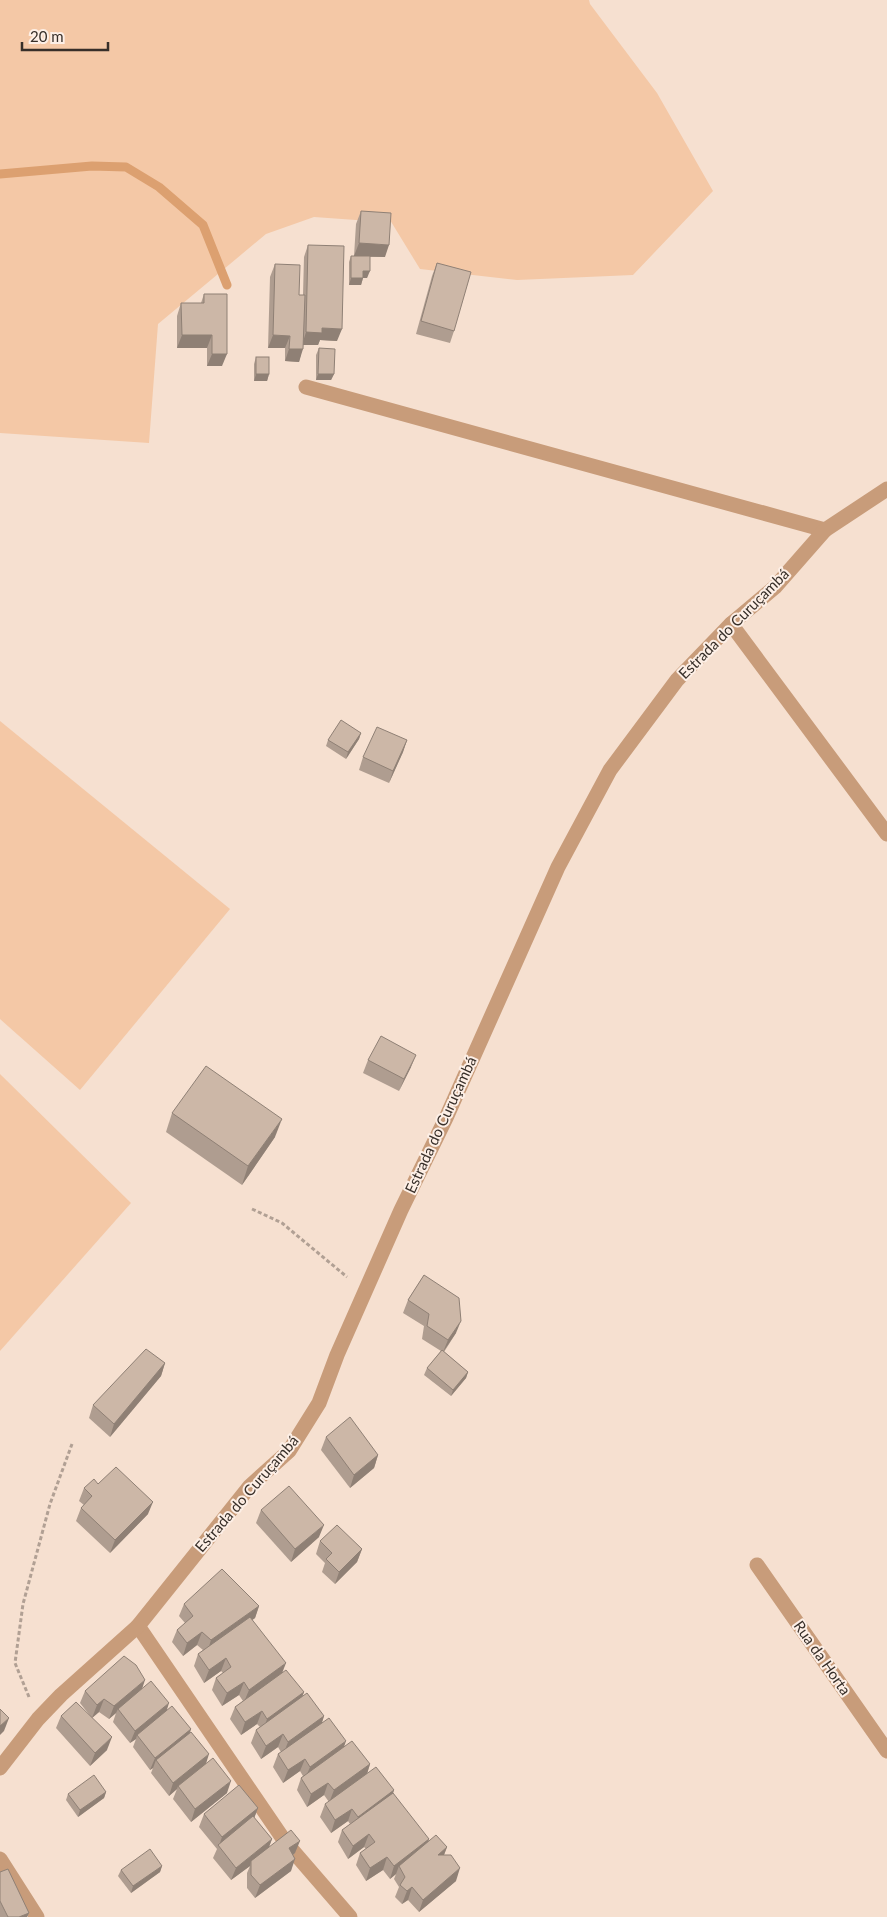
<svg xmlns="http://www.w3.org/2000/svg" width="887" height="1917" font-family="Lato,sans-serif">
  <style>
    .green { fill: #f4c8a6 }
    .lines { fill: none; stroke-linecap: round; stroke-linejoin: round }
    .stream { stroke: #dca070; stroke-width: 9 }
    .path { stroke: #b1a094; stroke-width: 3; stroke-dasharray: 4 2.5; stroke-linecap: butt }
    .minor { stroke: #c89c7a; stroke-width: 15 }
    .wall { fill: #af9d90 }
    .shaded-wall { fill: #8f8075 }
    .building { fill: #ccb7a7; stroke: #8f8075 }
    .labels { text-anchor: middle; stroke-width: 4; stroke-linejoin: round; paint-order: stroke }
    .street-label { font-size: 15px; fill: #372f29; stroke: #fdefe6 }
  </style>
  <rect width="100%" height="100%" fill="#f6e0d0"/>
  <g class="green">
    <polygon points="0,0 589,0 590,4 657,93 713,191 633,275 517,280 420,269 390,220 356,220 314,217 266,234 158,324 149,443 0,433"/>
    <polygon points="0,721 230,909 80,1090 0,1019"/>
    <polygon points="0,1074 131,1203 0,1351"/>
  </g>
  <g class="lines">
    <polyline class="stream" points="0,174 92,166 126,167 159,187 203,225 227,285"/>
    <g class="path">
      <polyline points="252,1209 282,1223 347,1277"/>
      <polyline points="29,1697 15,1663 23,1604 50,1504 72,1444"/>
    </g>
    <g class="minor">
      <polyline points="306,387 825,530"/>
      <polyline points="731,624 887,834"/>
      <polyline points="757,1565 887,1751"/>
      <polyline points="138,1626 286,1843 350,1917"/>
      <polyline points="0,1768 38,1719 61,1695 138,1626 250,1486 289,1451 319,1403 337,1355 401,1210 446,1118 558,867 610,770 677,680 731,624 775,587 825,530 887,489"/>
      <polyline points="0,1859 37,1917"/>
    </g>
  </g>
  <g class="wall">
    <polygon points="361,211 385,257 370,257 367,278 363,278 361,285 349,285 349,262 351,256 354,256 356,224"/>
    <polygon points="308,245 337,341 320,340 318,345 303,345 299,362 285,361 285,348 268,348 270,277 275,264 299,295 303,295 304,257"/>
    <polygon points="437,263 454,331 450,343 416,334 432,276"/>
    <polygon points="204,294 222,366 207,366 207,348 177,348 177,316 181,303 201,303"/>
    <polygon points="319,348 334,374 331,380 316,380 316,355"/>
    <polygon points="256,357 269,374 267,381 254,381 254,364"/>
    <polygon points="361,733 359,739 346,759 326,746 328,740"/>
    <polygon points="407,740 403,752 389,783 359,770 363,757"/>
    <polygon points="368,1060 411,1067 399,1091 363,1073"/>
    <polygon points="172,1113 275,1137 242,1185 166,1132"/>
    <polygon points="424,1275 456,1333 444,1352 468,1372 466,1378 451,1396 424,1375 427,1368 441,1351 422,1339 424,1326 403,1313 408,1300"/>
    <polygon points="165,1363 161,1376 110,1437 89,1418 93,1405"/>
    <polygon points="326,1437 378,1455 374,1468 350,1488 321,1450"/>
    <polygon points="98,1484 148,1514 110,1553 76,1521 81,1508 84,1505 79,1501 84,1488"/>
    <polygon points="261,1510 319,1537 291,1562 256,1523"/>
    <polygon points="320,1541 362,1549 357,1562 335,1584 322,1572 325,1563 316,1554"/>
    <polygon points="184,1604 259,1606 255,1618 252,1620 282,1673 304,1692 302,1697 324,1716 322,1722 344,1747 370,1764 367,1774 394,1790 393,1794 429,1841 447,1847 444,1855 456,1881 419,1912 408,1900 402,1904 395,1897 399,1887 394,1879 396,1874 390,1879 383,1870 366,1881 356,1865 360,1853 366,1849 364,1847 348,1859 338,1842 342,1830 350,1824 348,1821 331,1833 320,1817 325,1804 329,1802 324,1795 307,1807 297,1790 301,1778 303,1776 300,1771 283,1783 273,1767 278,1754 281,1752 278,1747 261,1759 251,1743 256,1730 260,1727 257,1724 241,1735 230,1719 235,1707 243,1701 239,1695 222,1706 212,1690 216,1678 223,1673 221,1671 204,1683 194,1666 198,1654 203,1650 197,1645 183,1656 172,1642 177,1630 185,1623 179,1616"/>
    <polygon points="142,1689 167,1711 191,1729 190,1733 206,1764 227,1793 191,1822 173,1799 177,1789 169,1796 151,1773 153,1768 150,1770 133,1747 136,1739 130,1743 113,1722 116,1713 109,1719 99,1712 92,1718 107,1750 90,1766 56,1728 61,1716 91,1717 80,1703 85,1691"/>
    <polygon points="106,1792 104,1798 78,1817 66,1800 68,1794"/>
    <polygon points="258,1808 254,1818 272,1839 269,1847 295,1853 293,1855 291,1871 255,1898 247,1888 247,1873 250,1866 231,1880 213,1858 217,1849 199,1827 204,1814"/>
    <polygon points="162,1866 160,1872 131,1893 118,1876 121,1870"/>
    <polygon points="0,1872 29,1913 27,1917 0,1917"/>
  </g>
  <g class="shaded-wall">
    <polygon points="359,243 389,245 385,257 354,256"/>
    <polygon points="363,271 370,271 367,278 361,278"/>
    <polygon points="351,278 363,278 361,285 349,285"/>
    <polygon points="322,328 342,329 337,341 320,340 318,345 302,345 306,332"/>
    <polygon points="182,335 212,335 207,348 177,348"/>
    <polygon points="273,335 290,336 285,348 268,348"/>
    <polygon points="289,349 303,349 299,362 285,361"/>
    <polygon points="212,354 227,354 222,366 207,366"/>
    <polygon points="256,374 269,374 267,381 254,381"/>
    <polygon points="318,374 334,374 331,380 316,380"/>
    <polygon points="361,733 359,739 346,759 348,752"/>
    <polygon points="407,740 403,752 389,783 393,771"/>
    <polygon points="416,1055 411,1067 399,1091 404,1079"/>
    <polygon points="282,1119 275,1137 242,1185 248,1166"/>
    <polygon points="461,1321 456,1333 443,1352 448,1340"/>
    <polygon points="165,1363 161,1376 110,1437 114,1424"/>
    <polygon points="468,1372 466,1378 451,1396 453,1390"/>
    <polygon points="378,1455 374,1468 350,1488 354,1475"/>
    <polygon points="153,1502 148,1514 110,1553 115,1540"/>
    <polygon points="324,1525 319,1537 291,1562 295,1549"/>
    <polygon points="362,1549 357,1562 335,1584 339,1572"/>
    <polygon points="259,1606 255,1618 207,1653 211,1640"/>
    <polygon points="202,1632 197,1645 183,1656 187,1643"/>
    <polygon points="226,1658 221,1671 204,1683 209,1670"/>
    <polygon points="286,1663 281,1676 244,1702 249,1690"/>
    <polygon points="145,1680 141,1692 118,1709 116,1713 109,1719 114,1706"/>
    <polygon points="244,1682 239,1695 222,1706 227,1693"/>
    <polygon points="304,1692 299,1705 263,1732 267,1719"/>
    <polygon points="104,1699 99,1712 92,1718 97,1705"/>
    <polygon points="169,1703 165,1716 137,1735 136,1739 130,1743 135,1731"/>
    <polygon points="262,1711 257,1724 241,1735 245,1722"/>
    <polygon points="324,1716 320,1729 283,1755 288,1742"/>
    <polygon points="9,1718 4,1731 0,1735 0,1726"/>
    <polygon points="191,1729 186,1742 156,1760 153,1768 150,1770 155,1758"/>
    <polygon points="283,1734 278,1747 261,1759 266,1746"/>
    <polygon points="112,1737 107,1750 90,1766 95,1753"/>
    <polygon points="346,1741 342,1753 305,1779 310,1767"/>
    <polygon points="209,1754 205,1767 178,1786 177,1789 169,1796 173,1783"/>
    <polygon points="305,1759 300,1771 283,1783 288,1770"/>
    <polygon points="370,1764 366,1777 329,1803 334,1790"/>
    <polygon points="231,1781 227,1793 191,1822 195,1809"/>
    <polygon points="328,1783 324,1795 307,1807 311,1794"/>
    <polygon points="394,1790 389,1803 353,1829 358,1817"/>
    <polygon points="106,1792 104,1798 78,1817 80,1810"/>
    <polygon points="258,1808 253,1821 219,1846 222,1837"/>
    <polygon points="352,1809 348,1821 331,1833 335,1820"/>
    <polygon points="369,1834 364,1847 348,1859 353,1846"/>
    <polygon points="272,1839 267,1852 251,1861 250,1866 231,1880 236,1868"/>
    <polygon points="429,1839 425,1851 399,1866 396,1874 390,1879 394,1866"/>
    <polygon points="300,1841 295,1853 285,1861 289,1848"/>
    <polygon points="447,1847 442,1860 438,1855"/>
    <polygon points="387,1857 383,1870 366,1881 370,1868"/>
    <polygon points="295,1859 291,1871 255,1898 260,1885"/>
    <polygon points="162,1866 160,1872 131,1893 133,1886"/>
    <polygon points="460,1868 456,1881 419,1912 423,1900"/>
    <polygon points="412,1887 408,1900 402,1904 407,1891"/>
    <polygon points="29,1913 27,1917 19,1917"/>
  </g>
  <g class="building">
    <polygon points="361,211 391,213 389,245 359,243"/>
    <polygon points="308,245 344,246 342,329 322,328 322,333 306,332"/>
    <polygon points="351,256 370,256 370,271 363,271 363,278 351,278"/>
    <polygon points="437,263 471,272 454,331 421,321"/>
    <polygon points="275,264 300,265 299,295 305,295 303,349 289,349 290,336 273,335"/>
    <polygon points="204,294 227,294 227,354 212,354 212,335 182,335 181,303 204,303"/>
    <polygon points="319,348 335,349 334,374 318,374"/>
    <rect x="256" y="357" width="13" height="17"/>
    <polygon points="341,720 361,733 348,752 328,740"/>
    <polygon points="377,727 407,740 393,771 363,757"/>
    <polygon points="381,1036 416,1055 404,1079 368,1060"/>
    <polygon points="206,1066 282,1119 248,1166 172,1113"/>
    <polygon points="424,1275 459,1298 461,1321 448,1340 427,1326 429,1314 408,1300"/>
    <polygon points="146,1349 165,1363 114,1424 93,1405"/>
    <polygon points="442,1350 468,1372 453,1390 427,1368"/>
    <polygon points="350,1417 378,1455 354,1475 326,1437"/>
    <polygon points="116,1467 153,1502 115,1540 81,1508 92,1496 84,1488 94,1479 98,1484"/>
    <polygon points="289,1486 324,1525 295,1549 261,1510"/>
    <polygon points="337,1525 362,1549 339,1572 326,1559 332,1553 320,1541"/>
    <polygon points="222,1569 259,1606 211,1640 202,1632 187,1643 177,1630 193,1616 184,1604"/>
    <polygon points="250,1617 286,1663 249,1690 244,1682 227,1693 216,1678 231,1667 226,1658 209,1670 198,1654"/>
    <polygon points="124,1656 136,1665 145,1680 114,1706 104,1699 97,1705 85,1691"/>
    <polygon points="286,1670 304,1692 267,1719 262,1711 245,1722 235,1707"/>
    <polygon points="151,1681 169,1703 135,1731 118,1709"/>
    <polygon points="307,1693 324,1716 288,1742 283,1734 266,1746 256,1730"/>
    <polygon points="76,1702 112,1737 95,1753 61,1716"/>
    <polygon points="172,1706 191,1729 155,1758 137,1735"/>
    <polygon points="0,1709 9,1718 0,1726"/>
    <polygon points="329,1718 346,1741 310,1767 305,1759 288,1770 278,1754"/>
    <polygon points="191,1732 209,1754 173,1783 156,1760"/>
    <polygon points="352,1741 370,1764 334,1790 328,1783 311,1794 301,1778"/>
    <polygon points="213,1758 231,1781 195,1809 178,1786"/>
    <polygon points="376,1767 394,1790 358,1817 352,1809 335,1820 325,1804"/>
    <polygon points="94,1775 106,1792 80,1810 68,1794"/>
    <polygon points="239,1785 258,1808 222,1837 204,1814"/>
    <polygon points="393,1793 429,1839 394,1866 387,1857 370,1868 360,1853 375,1842 369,1834 353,1846 342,1830"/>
    <polygon points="253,1816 272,1839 236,1868 218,1845"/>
    <polygon points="291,1830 300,1841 289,1848 295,1859 260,1885 251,1875 251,1861"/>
    <polygon points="436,1835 447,1847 438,1855 451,1855 460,1868 423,1900 412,1887 407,1891 400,1885 405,1877 399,1866"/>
    <polygon points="150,1849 162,1866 133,1886 121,1870"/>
    <polygon points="8,1869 29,1913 19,1917 8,1917 0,1901 0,1872"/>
  </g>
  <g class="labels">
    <g class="street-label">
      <text transform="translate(734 624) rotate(-45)" y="5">Estrada do Curuçambá</text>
      <text transform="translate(441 1125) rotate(-65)" y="5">Estrada do Curuçambá</text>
      <text transform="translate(247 1494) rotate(-49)" y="5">Estrada do Curuçambá</text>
      <text transform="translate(822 1658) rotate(55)" y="5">Rua da Horta</text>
    </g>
  </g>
  <path d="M22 42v8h86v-8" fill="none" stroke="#372f29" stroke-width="2.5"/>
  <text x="30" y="42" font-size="15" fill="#372f29" stroke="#fdefe6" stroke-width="4" paint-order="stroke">20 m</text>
</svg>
